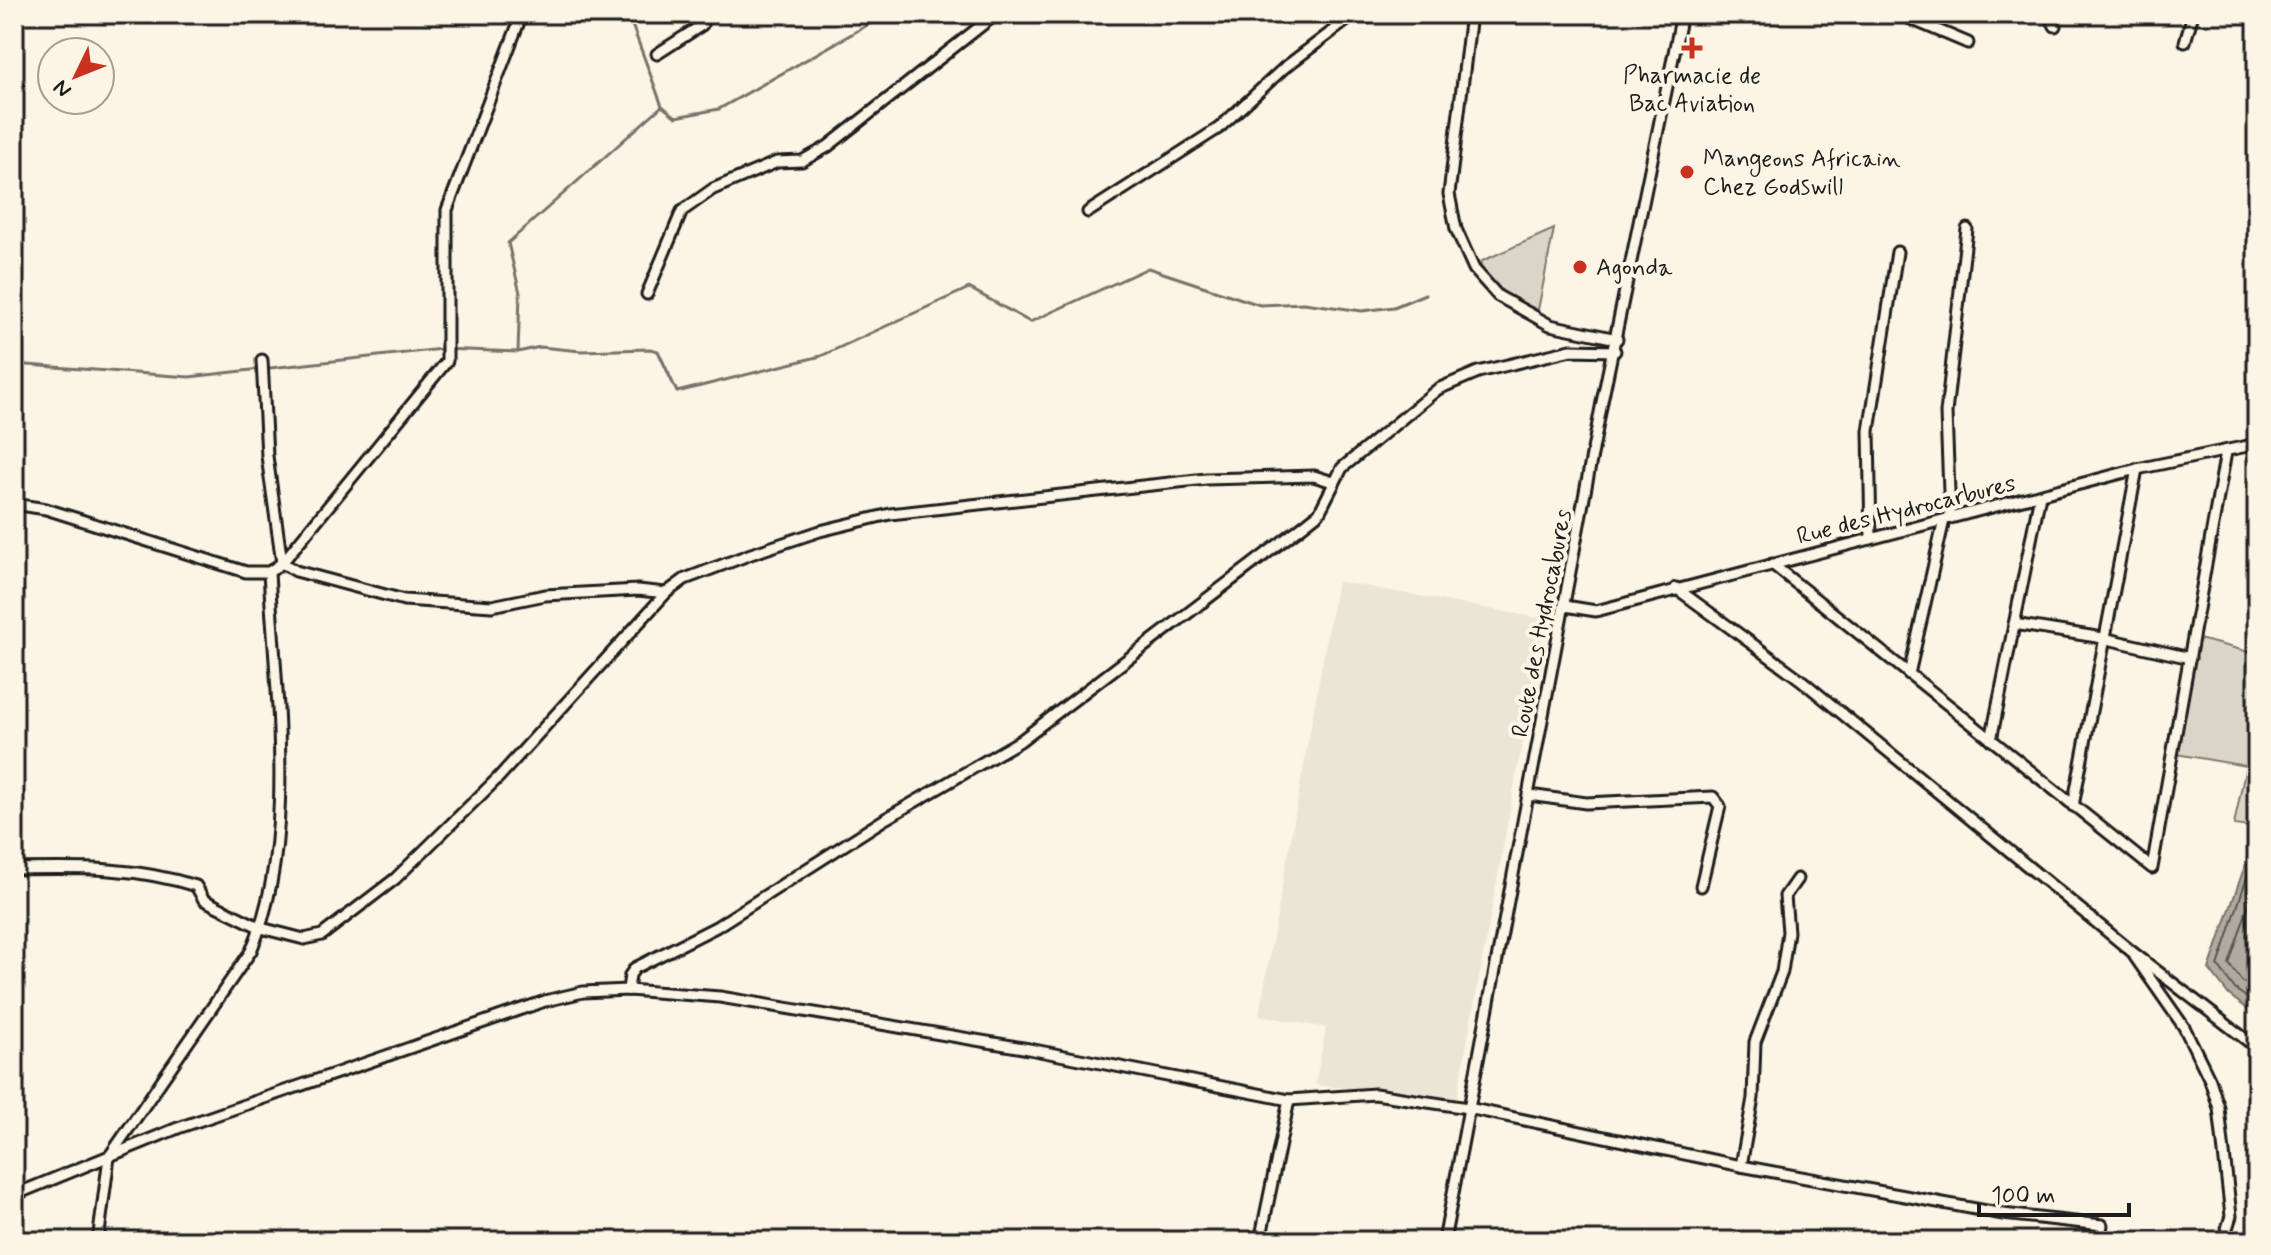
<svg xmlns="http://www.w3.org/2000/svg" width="2271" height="1255" font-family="Mynerve,sans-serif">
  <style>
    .built { fill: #ebe5d6 }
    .green { fill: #dbd5c8; stroke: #7c7872; stroke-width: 2 }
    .water { fill: #b0aba1; stroke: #75726c; stroke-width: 2 }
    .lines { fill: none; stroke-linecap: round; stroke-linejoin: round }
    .shore { stroke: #575551; stroke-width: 2 }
    .stream { stroke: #75726c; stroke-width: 3 }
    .street-casing { stroke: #1c1c1c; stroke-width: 15 }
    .street { stroke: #fcf5e5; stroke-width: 9 }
    .poi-dot { fill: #c8321e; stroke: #fcf5e5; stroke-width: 3 }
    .labels { text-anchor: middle; stroke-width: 8; stroke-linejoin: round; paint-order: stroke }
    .poi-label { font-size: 24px; fill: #1c1c1c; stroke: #fcf5e5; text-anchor: start }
    .street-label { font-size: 24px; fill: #1c1c1c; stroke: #fcf5e5 }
  </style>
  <rect width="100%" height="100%" fill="#fcf5e5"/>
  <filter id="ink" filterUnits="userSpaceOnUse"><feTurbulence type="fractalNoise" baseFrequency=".0125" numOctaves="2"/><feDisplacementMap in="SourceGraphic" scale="16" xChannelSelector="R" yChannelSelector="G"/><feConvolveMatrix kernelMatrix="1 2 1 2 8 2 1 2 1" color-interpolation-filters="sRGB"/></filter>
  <g filter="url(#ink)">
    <polygon class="built" points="1337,581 1545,619 1457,1098 1315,1085 1326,1028 1259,1015"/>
    <g class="green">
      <polygon points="1554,229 1538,310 1500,293 1479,269 1482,261"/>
      <polygon points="2199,639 2257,654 2257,828 2234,825 2246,766 2176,754"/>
    </g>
    <polygon class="water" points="2257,851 2257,1016 2229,995 2209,969 2249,854"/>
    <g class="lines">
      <g class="shore">
        <polyline points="2257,860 2246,880 2218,966 2235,989 2257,1005"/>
        <polyline points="2257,880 2229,964 2242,981 2257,992"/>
      </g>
      <g class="stream">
        <polyline points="628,14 662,106 676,117 719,109 887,14"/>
        <polyline points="518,352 540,347 581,351 650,349 658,351 677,392 821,356 969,288 1030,322 1148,268 1260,305 1304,303 1362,311 1394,307 1425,294"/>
        <polyline points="14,364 189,377 442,349 518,352 520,293 508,243 662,106"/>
      </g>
      <defs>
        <g id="street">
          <polyline points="1471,14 1449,194 1456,229 1474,269 1498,296 1550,325 1617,339"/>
          <polyline points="1899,14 1968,43"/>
          <polyline points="2049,14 2055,26"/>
          <polyline points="2185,42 2193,14"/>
          <polyline points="657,54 702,25 702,14"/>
          <polyline points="1088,212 1219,128 1284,68 1355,14"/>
          <polyline points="647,294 682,211 713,189 777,162 802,161 827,147 996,14"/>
          <polyline points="262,360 267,456 282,563 296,571 404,600 492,606 545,595 638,590 666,593"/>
          <polyline points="14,504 46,509 246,572 269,572 282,563 447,361 447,210 522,14"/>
          <polyline points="1950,518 1946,413 1967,229"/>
          <polyline points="1871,539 1869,431 1897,252"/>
          <polyline points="1772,564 2152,868 2226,452"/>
          <polyline points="1676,588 1800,679 2131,951 2257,1048"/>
          <polyline points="1565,606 1596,611 2137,469 2257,444"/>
          <polyline points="2014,624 2103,638 2190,658"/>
          <polyline points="1909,674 1944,520"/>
          <polyline points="1991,740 2040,495"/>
          <polyline points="1529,795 1586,803 1713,797 1720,806 1701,886"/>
          <polyline points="2073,806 2137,469"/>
          <path d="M14,869C78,868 133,866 196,886L204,900L261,928L304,939L322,935L395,879L498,778L666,593L685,579L751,554L820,531L890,514L1206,479L1314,476L1333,482"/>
          <polyline points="2135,957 2184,1027 2210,1080 2219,1108 2231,1216 2223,1241"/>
          <polyline points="628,990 630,975 635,968 716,927 885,819 1020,741 1300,528 1319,513 1342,468 1438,389 1478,372 1571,350 1615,351"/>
          <polyline points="1741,1166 1753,1098 1755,1042 1782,972 1788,932 1785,896 1797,879"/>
          <polyline points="14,1195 178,1128 545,1001 583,992 628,990 720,997 1029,1049 1289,1100 1375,1094 1468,1108 1741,1166 2003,1214 2102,1225 2099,1241"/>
          <path d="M98,1241L109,1157L251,951C298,843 275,688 269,572"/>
          <polyline points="1260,1241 1289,1100"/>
          <polyline points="1444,1241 1602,402 1682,14"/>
        </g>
      </defs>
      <use href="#street" class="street-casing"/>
      <use href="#street" class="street"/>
    </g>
  </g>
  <g class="poi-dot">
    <path d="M1688 36h8v8h8v8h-8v8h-8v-8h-8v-8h8z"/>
    <circle cx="1687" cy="172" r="8"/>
    <circle cx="1580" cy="267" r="8"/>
  </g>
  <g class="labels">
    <g class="poi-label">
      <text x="1692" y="83" text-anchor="middle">Pharmacie de<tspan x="1692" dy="28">Bac Aviation</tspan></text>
      <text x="1703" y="166">Mangeons Africain<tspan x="1703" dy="28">Chez Godswill</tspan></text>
      <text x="1596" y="275">Agonda</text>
    </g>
    <g class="street-label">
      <text transform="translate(1906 509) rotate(-14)" y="8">Rue des Hydrocarbures</text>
      <text transform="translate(1541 623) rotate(-79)" y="8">Route des Hydrocabures</text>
    </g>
  </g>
  <rect width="2271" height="1255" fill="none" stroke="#fcf5e5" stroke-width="48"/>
  <rect x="24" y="24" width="2223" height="1207" fill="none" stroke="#1c1c1c" stroke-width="3" filter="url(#ink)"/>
  <g transform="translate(76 76) rotate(227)"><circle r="38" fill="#fcf5e5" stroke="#a29e95" stroke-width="2"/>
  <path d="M0-6L14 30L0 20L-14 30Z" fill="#c8321e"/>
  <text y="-12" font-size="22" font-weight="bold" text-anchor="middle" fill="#1c1c1c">N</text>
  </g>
  <path d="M1979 1203v12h150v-12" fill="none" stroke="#1c1c1c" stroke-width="4"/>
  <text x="1991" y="1203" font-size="24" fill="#1c1c1c" stroke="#fcf5e5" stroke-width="6" paint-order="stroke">100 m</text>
</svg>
